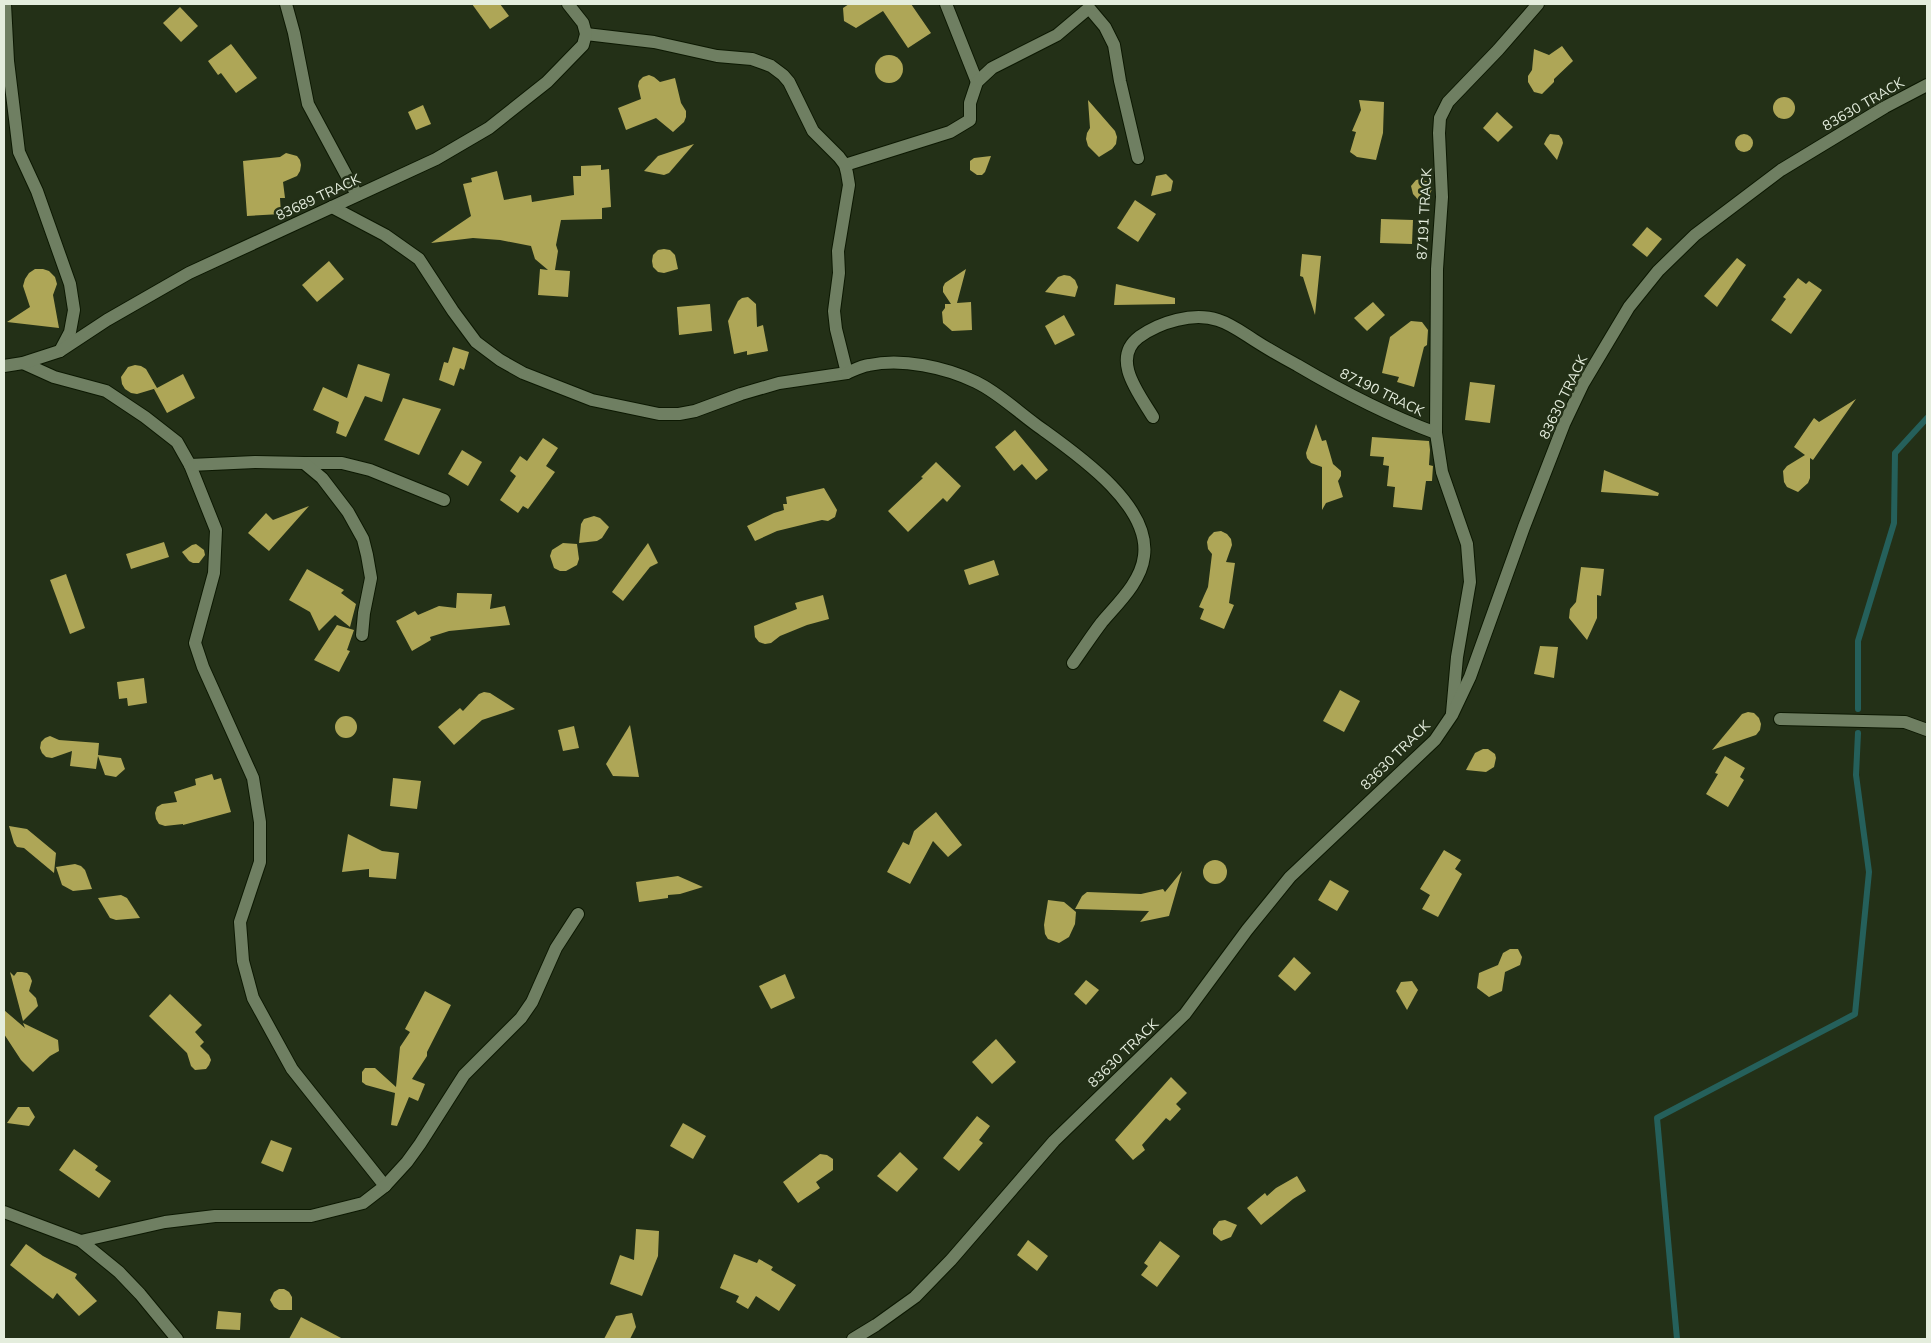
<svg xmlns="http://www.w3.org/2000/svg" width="1931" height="1343" font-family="'Nunito Sans',sans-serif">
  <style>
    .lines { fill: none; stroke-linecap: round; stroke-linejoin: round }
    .stream { stroke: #25605b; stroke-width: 6 }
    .building { fill: #aea657 }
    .minor-casing { stroke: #0c1802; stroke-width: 14 }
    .tertiary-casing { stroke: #0c1802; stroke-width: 14 }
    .minor { stroke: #6f7f62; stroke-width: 12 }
    .tertiary { stroke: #6f7f62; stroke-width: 12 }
    .labels { text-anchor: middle; stroke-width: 5; stroke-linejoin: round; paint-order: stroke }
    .street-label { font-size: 14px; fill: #e4eddd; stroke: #233017 }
  </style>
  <rect width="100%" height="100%" fill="#233017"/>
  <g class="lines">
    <g class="stream">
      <polyline points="1858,709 1858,641 1894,523 1895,453 1927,418"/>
      <polyline points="1677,1339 1657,1118 1855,1014 1869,872 1856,775 1858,733"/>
    </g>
  </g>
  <g class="building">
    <polygon points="472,4 500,4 509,16 490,29"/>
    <polygon points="849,4 911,4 931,33 908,48 883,11 856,28 844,21 843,8"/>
    <polygon points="180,7 198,26 181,42 163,23"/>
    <polygon points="231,44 257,78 236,93 221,73 218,75 208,61"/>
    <polygon points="1562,46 1573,61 1554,79 1554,82 1542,94 1534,92 1528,82 1528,76 1532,70 1534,49 1549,55"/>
    <circle cx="889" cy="69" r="14"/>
    <polygon points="649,75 654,77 660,82 675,78 681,103 686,111 686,117 684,122 673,132 656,118 626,130 618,108 641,99 638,86 639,81 643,77"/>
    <circle cx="1784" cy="108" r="11"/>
    <polygon points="1088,100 1115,131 1117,137 1116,144 1112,149 1099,157 1088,146 1086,139 1087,133 1090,128"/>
    <polygon points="1359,100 1384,102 1383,133 1376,160 1357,157 1350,152 1356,132 1352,131 1361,110"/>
    <polygon points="423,105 431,124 416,130 408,112"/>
    <polygon points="1497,112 1513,127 1498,142 1483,128"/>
    <polygon points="1550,134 1559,135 1562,139 1563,143 1557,160 1544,144 1547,138"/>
    <circle cx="1744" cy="143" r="9"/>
    <polygon points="694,144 669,173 664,175 644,171 658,156"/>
    <polygon points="286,153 297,156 300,160 301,165 300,171 297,176 283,182 285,198 280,198 281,214 247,216 243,161 280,157"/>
    <polygon points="991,156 985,172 982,175 977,175 970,170 970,161 974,158"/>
    <polygon points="601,165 601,170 609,169 611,207 602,208 602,219 561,220 556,245 558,251 555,270 570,271 568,297 538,295 540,269 548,270 535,259 531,246 500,240 473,238 431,243 471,216 463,184 472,182 471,178 497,171 504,200 531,195 532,202 574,195 573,176 581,176 581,166"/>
    <polygon points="1166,174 1173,181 1171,191 1151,196 1156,176"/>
    <polygon points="1421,179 1430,183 1432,189 1430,194 1421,203 1413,194 1411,186 1416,180"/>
    <polygon points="1135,200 1156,214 1138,242 1117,228"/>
    <polygon points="1381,219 1413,220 1412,244 1380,243"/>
    <polygon points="1647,227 1662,239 1647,257 1632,245"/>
    <polygon points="664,249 670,250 675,255 678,269 664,273 658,272 653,267 652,261 653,255 658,250"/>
    <polygon points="1302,254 1321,256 1315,315 1303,277 1300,276"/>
    <polygon points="1737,258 1746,265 1717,307 1704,296"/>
    <polygon points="329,261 344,279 317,302 302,285"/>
    <polygon points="35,269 43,269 49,271 55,277 57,284 53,295 59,328 7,322 30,307 23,286 25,279 29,273"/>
    <polygon points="966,269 957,303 971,302 972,330 952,331 943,323 942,312 945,308 945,304 951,304 943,292 943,287 945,283"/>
    <polygon points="1064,275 1070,276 1075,280 1078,287 1075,297 1045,292 1058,277"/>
    <polygon points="1798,278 1806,284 1809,281 1822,290 1791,334 1771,320 1786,299 1783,297"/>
    <polygon points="1116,284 1175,298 1175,304 1114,305"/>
    <polygon points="748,297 756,304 757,327 763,325 768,351 747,355 747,351 734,354 728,321 738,301 742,298"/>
    <polygon points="1373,302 1385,315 1367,331 1354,318"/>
    <polygon points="710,304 712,331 679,335 677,307"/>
    <polygon points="1064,315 1075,335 1055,345 1045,326"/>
    <polygon points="1411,321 1422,322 1428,330 1427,345 1424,347 1414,387 1397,382 1399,377 1382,373 1390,337"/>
    <polygon points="453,347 469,352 464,370 460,368 454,386 439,380 444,362 448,363"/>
    <polygon points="358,364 390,374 382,402 365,396 346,437 336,433 339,422 313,410 323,387 347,398"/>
    <polygon points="135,365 141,366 146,369 157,388 183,374 195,398 167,413 154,389 157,388 137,394 131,393 125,389 122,384 121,377 128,367"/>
    <polygon points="1470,382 1495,385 1490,423 1465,420"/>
    <polygon points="403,398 441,409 419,455 384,440"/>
    <polygon points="1856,399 1813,460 1810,458 1810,478 1808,483 1798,492 1787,487 1784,482 1783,471 1787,466 1805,455 1794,447 1814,418 1819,422"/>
    <polygon points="1316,424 1322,441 1326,440 1333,464 1341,471 1341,476 1338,481 1343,497 1326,503 1322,510 1322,467 1311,463 1307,458 1306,453"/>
    <polygon points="1015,430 1048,470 1036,480 1022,464 1014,471 995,447"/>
    <polygon points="1372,437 1429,441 1430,450 1429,465 1433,466 1432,481 1426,481 1422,510 1393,507 1395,487 1387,486 1389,466 1383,465 1384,457 1370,456"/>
    <polygon points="543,438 558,448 546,466 555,472 528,509 523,506 518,513 500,500 516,476 510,471 520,456 527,461"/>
    <polygon points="462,450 482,462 468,486 448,474"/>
    <polygon points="936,462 961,486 947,502 943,498 908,532 888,511 923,478 921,477"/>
    <polygon points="1604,470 1659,493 1658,496 1601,492"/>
    <polygon points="824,488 837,510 835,517 828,521 822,520 777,531 755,541 747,526 774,513 784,510 783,504 787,504 786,497"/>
    <polygon points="309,506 269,551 248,533 266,513 273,520"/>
    <polygon points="594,516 600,518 609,527 602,538 597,541 579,543 581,524 584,519"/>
    <polygon points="1221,531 1227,534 1231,539 1232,545 1226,562 1235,563 1229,603 1234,605 1224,629 1200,619 1204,609 1199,607 1208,587 1212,554 1208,549 1207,542 1209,537 1214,532"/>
    <polygon points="164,542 169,557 131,569 126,554"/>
    <polygon points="563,543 577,544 579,559 577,565 566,571 560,571 554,568 550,556 552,550"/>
    <polygon points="648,543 658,563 650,567 623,601 612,592"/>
    <polygon points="196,544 204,550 205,555 199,563 193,563 189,561 182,552 192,545"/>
    <polygon points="994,560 999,575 969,585 964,570"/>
    <polygon points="1581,567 1604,569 1601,596 1597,595 1597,618 1587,640 1569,618 1570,609 1576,602"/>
    <polygon points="307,569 344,590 341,593 356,604 350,627 335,615 319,631 310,612 289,600"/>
    <polygon points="66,574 85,628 70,634 50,580"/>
    <polygon points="457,593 492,594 490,609 505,606 510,625 449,631 430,637 431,640 412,651 396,621 415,611 418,615 439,606 456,608"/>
    <polygon points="823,595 829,619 807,625 780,636 771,643 765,644 759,642 755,637 754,626 797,609 795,603"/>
    <polygon points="337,625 354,630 347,650 350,651 339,672 314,660"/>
    <polygon points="1540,646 1558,647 1554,678 1534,674"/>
    <polygon points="144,678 147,703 128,706 127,698 119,699 117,682"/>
    <polygon points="1340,690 1360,701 1344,732 1323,721"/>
    <polygon points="484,692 490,693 515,709 482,720 454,745 438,727 460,708 463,711 479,694"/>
    <polygon points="1748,712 1754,713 1759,718 1761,724 1760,730 1756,735 1712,750 1742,714"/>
    <circle cx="346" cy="727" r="11"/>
    <polygon points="630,725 639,777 613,776 606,764"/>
    <polygon points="574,726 579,748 563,751 558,730"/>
    <polygon points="50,736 59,740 99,743 98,755 121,758 125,769 116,777 105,775 98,756 96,769 70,766 72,751 52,758 46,757 42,753 40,748 41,742 45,738"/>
    <polygon points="1483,749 1488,749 1495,754 1496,758 1494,767 1486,772 1466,770 1475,753"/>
    <polygon points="1725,756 1745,768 1740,777 1744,780 1728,807 1706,794 1718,774 1715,773"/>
    <polygon points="212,774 214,780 221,778 231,812 183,825 183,824 165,826 159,824 156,819 155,813 157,807 162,804 177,802 174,792 196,785 195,779"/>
    <polygon points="393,778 421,781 417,809 390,806"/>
    <polygon points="936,812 962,845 948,857 933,841 910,884 887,872 903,842 909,845 914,831"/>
    <polygon points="9,826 27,829 56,853 54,873 24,848 17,847 14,843"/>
    <polygon points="348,834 382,851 399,853 396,879 369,877 369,869 342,872"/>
    <polygon points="1444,850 1461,860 1455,869 1462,874 1438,917 1422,909 1430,895 1420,889"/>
    <circle cx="1215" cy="872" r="12"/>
    <polygon points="75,864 81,866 85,870 92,889 73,891 62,885 56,867"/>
    <polygon points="1182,871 1169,916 1140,922 1149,911 1075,909 1082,896 1087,892 1141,894 1163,889 1165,892"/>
    <polygon points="678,876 703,887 680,894 668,895 668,898 639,902 636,882"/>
    <polygon points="1330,880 1349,891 1337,911 1318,900"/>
    <polygon points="121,895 127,898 140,918 116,920 110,918 98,898"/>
    <polygon points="1048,900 1064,902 1076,912 1075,924 1069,937 1059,943 1048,939 1045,934 1044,925"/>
    <polygon points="1510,949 1518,949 1522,957 1520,965 1505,972 1502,991 1489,997 1477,988 1479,973 1498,965 1503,953"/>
    <polygon points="1294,957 1311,973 1295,991 1278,976"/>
    <polygon points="10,972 14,976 17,972 22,972 27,973 30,976 32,981 29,991 36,998 38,1006 23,1021"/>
    <polygon points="785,974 795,998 771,1009 759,986"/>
    <polygon points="1086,980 1099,990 1086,1005 1074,994"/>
    <polygon points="1412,981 1418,990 1407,1010 1396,991 1401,982"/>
    <polygon points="425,991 451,1005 427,1052 427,1056 412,1079 425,1084 418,1101 409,1097 397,1126 391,1125 395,1093 366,1085 362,1082 362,1072 365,1068 375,1068 396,1087 400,1047 410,1032 405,1029"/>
    <polygon points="170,994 202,1025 195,1032 204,1042 200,1046 209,1055 211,1060 209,1065 206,1069 195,1070 191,1066 187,1053 149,1016"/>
    <polygon points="4,1010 25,1028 23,1023 58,1040 59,1051 50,1056 33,1072 21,1060 4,1034"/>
    <polygon points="996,1039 1016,1062 992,1084 972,1062"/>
    <polygon points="1171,1077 1187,1093 1176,1104 1181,1109 1170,1121 1166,1118 1142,1145 1145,1150 1133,1160 1115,1140"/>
    <polygon points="18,1107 29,1107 35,1117 29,1126 7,1123"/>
    <polygon points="977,1116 990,1126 979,1140 983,1143 959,1171 943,1158"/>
    <polygon points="683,1123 706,1136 693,1159 670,1146"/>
    <polygon points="271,1140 292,1148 283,1172 261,1163"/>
    <polygon points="74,1149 98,1166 95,1170 111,1181 99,1198 59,1170"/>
    <polygon points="900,1152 918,1169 897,1192 877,1176"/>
    <polygon points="820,1154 827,1155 833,1159 833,1170 816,1182 820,1188 798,1203 783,1182"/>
    <polygon points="1297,1176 1306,1191 1293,1199 1261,1225 1247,1208 1265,1193 1267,1196 1276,1188"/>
    <polygon points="1225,1220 1237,1225 1231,1237 1221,1241 1213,1234 1213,1229 1219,1221"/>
    <polygon points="636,1229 659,1231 658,1256 642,1296 610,1284 620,1255 634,1260"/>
    <polygon points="1028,1240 1048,1256 1037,1271 1017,1255"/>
    <polygon points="1160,1241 1180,1256 1157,1287 1141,1275 1148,1266 1144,1263"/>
    <polygon points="26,1244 43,1256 77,1274 75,1278 97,1301 79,1316 57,1293 53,1299 10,1265"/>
    <polygon points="734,1254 757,1263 759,1259 773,1267 771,1270 796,1285 779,1311 756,1296 748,1309 736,1302 739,1296 720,1288"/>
    <polygon points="279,1289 284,1289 289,1292 292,1297 292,1310 279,1310 274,1307 270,1300 274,1292"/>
    <polygon points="218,1311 241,1313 240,1330 216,1329"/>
    <polygon points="632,1313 636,1327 630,1339 604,1339 616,1316"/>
    <polygon points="301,1317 343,1339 289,1339"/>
  </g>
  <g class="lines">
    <defs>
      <g id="minor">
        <polyline points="5,4 8,61 19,152 37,191 70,284 74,310 70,332 60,351"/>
        <polyline points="286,4 294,33 308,104 357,195"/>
        <polyline points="946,4 977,82"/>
        <polyline points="845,165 950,132 970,120 970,103 977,82 992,68 1057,35 1089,8 1105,27 1114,45 1120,81 1138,158"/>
        <polyline points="332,207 385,235 419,259 453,311 476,342 500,360 523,373 592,400 659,414 679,414 695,411 741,394 779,383 847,373 836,329 834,311 839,273 838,251 849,185 847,173 845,165 839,157 813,131 789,82 783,75 771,66 752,59 717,56 654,42 586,34"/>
        <polyline points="23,363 54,377 106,391 145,417 177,442 190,465 216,530 214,573 195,643 203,667 253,778 260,822 260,862 240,922 243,961 253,998 292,1069 385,1186 363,1203 311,1216 215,1216 165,1222 81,1241"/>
        <polyline points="4,366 23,363 60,351 107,320 189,273 436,159 489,128 547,82 583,45 586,34 583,23 568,4"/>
        <path d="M847,373C854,370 861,366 869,365C902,358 945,367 976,382C997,392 1016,410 1035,424C1072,451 1151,503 1144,556C1141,582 1118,603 1102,622C1092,635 1083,649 1073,663"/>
        <path d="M1153,417C1140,395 1110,359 1139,337C1160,322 1193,312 1218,320C1231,324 1243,333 1254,340C1268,349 1282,357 1297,365C1341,391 1387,415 1436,433"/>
        <polyline points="304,463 342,463 370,470 444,500"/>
        <polyline points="190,465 255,462 304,463 322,478 348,512 363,539 367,555 371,578 364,613 362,635"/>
        <polyline points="1452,713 1457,657 1470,582 1467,544 1442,472 1436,433 1437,269 1442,197 1439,133 1440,118 1448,102 1498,50 1538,4"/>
        <polyline points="1780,719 1905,722 1927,730"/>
        <polyline points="385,1186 407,1162 420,1144 464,1075 521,1018 532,1002 556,948 578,914"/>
      </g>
      <g id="tertiary">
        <polyline points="4,1212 81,1241 119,1272 140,1294 177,1339"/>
        <polyline points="853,1339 876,1325 915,1297 951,1260 1054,1141 1185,1014 1247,930 1290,877 1435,740 1452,715 1470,677 1524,527 1564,424 1583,384 1629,307 1658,271 1695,235 1781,170 1885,107 1927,85"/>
      </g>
    </defs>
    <use href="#minor" class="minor-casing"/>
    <use href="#tertiary" class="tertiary-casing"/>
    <use href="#minor" class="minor"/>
    <use href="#tertiary" class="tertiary"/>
  </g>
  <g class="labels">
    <g class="street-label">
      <text transform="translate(1863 104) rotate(-30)" y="5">83630 TRACK</text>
      <text transform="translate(318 197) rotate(-25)" y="5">83689 TRACK</text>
      <text transform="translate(1424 214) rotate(-87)" y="5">87191 TRACK</text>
      <text transform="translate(1382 392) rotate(26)" y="5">87190 TRACK</text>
      <text transform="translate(1563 397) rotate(-64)" y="5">83630 TRACK</text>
      <text transform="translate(1395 755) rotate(-45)" y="5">83630 TRACK</text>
      <text transform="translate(1123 1053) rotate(-44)" y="5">83630 TRACK</text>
    </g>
  </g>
  <rect width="1931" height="1343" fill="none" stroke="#e4eddd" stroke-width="10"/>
</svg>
